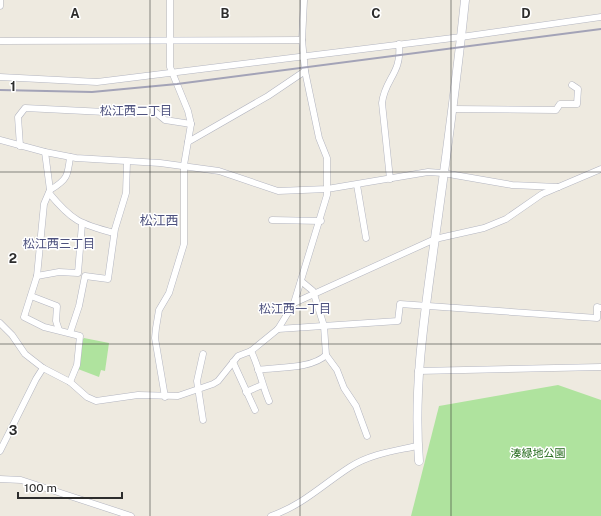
<svg xmlns="http://www.w3.org/2000/svg" width="601" height="516" font-family="'Public Sans','Noto Sans JP',sans-serif">
  <style>
    .green { fill: #afe39e }
    .lines { fill: none; stroke-linecap: round; stroke-linejoin: round }
    .minor-casing { stroke: #b3b5c0; stroke-width: 7 }
    .tertiary-casing { stroke: #b3b5c0; stroke-width: 9 }
    .minor { stroke: #fff; stroke-width: 6 }
    .tertiary { stroke: #fff; stroke-width: 8 }
    .rail { stroke: #a3a3b7; stroke-width: 2 }
    .grid { fill: none; stroke: #2d2d2d; stroke-width: 1; stroke-opacity: 0.55 }
    .labels { text-anchor: middle; stroke-width: 3; stroke-linejoin: round; paint-order: stroke }
    .park-label { font-size: 11px; fill: #256b1c; stroke: #fff }
    .neighbourhood-label { font-size: 12px; fill: #4d517e; stroke: #fff }
    .quarter-label { font-size: 13px; fill: #4d517e; stroke: #fff }
    .grid-label { font-size: 13px; text-anchor: middle; font-weight: bold; fill: #2d2d2d; stroke: #fff; stroke-width: 3; stroke-linejoin: round; paint-order: stroke }
  </style>
  <rect width="100%" height="100%" fill="#eeeae0"/>
  <g class="green">
    <polygon points="84,338 109,343 105,371 101,370 99,377 78,369 81,357 82,340"/>
    <polygon points="558,385 601,400 601,516 411,516 439,406"/>
  </g>
  <g class="lines">
    <defs>
      <g id="minor">
        <polyline points="0,6 0,0"/>
        <polyline points="0,41 302,40"/>
        <polyline points="0,77 97,82 461,37 601,17"/>
        <polyline points="452,109 556,110 560,104 577,104 578,89 572,85"/>
        <polyline points="0,140 45,152 76,158 160,163 219,171 278,191 327,189 428,172 443,173 512,185 558,187"/>
        <polyline points="188,142 268,96 305,71"/>
        <polyline points="20,146 18,117 25,108 125,113 154,111 165,120 191,124"/>
        <polyline points="45,152 50,190 44,204 37,276 24,317 44,327 80,336 77,365 70,382"/>
        <path d="M390,179L382,103C385,78 402,74 399,44"/>
        <polyline points="357,185 366,238"/>
        <path d="M50,190C67,180 68,176 70,157"/>
        <path d="M49,193C72,221 80,224 114,233"/>
        <polyline points="272,220 321,221"/>
        <polyline points="37,276 59,272 78,273 82,224"/>
        <polyline points="301,281 313,291 324,326 326,355 337,370 344,388 356,406 367,436"/>
        <polyline points="31,296 57,306 56,321 59,330"/>
        <polyline points="294,303 435,239 484,228 506,219 542,194 601,169"/>
        <polyline points="0,323 12,335 25,354 43,368 70,382 87,397 96,401 138,395 178,396 213,384 218,381 238,356 251,351 278,329 294,303 327,195 327,158 319,138 305,71 302,40 304,0"/>
        <polyline points="278,329 398,321 400,304 597,318 597,307 601,308"/>
        <polyline points="70,333 79,306 85,276 108,279 115,229 126,193 127,162"/>
        <path d="M251,351C259,367 262,385 269,401"/>
        <polyline points="233,362 255,410"/>
        <path d="M258,370C277,367 312,369 326,355"/>
        <polyline points="418,371 601,367"/>
        <polyline points="246,392 262,385"/>
        <polyline points="165,397 155,338 156,328 159,310 169,293 184,244 184,165 191,124 188,111 170,67 170,0"/>
        <polyline points="203,420 197,381 203,354"/>
        <polyline points="0,451 36,379 43,368"/>
        <polyline points="0,479 21,480 131,516"/>
        <path d="M271,516C303,505 322,485 350,467C370,454 394,451 417,446"/>
      </g>
      <path id="tertiary" d="M419,461C413,386 425,312 435,238C446,159 457,79 465,0"/>
    </defs>
    <use href="#minor" class="minor-casing"/>
    <use href="#tertiary" class="tertiary-casing"/>
    <use href="#minor" class="minor"/>
    <use href="#tertiary" class="tertiary"/>
    <polyline class="rail" points="0,90 92,92 177,84 601,29"/>
  </g>
  <path class="grid" d="M150,0V516M300,0V516M451,0V516M0,172H601M0,344H601"/>
  <g class="labels">
    <g class="park-label">
      <text x="538" y="457">湊緑地公園</text>
    </g>
    <g class="neighbourhood-label">
      <text x="136" y="115">松江西二丁目</text>
      <text x="59" y="248">松江西三丁目</text>
      <text x="295" y="313">松江西一丁目</text>
    </g>
    <g class="quarter-label">
      <text x="159" y="225">松江西</text>
    </g>
  </g>
  <g class="grid-label">
    <text x="75" y="18">A</text>
    <text x="225" y="18">B</text>
    <text x="376" y="18">C</text>
    <text x="526" y="18">D</text>
    <text x="13" y="91">1</text>
    <text x="13" y="263">2</text>
    <text x="13" y="435">3</text>
  </g>
  <path d="M18 492v6h104v-6" fill="none" stroke="#2d2d2d" stroke-width="2"/>
  <text x="24" y="492" font-size="12" fill="#2d2d2d" stroke="#ffffff" stroke-width="3" paint-order="stroke">100 m</text>
</svg>
